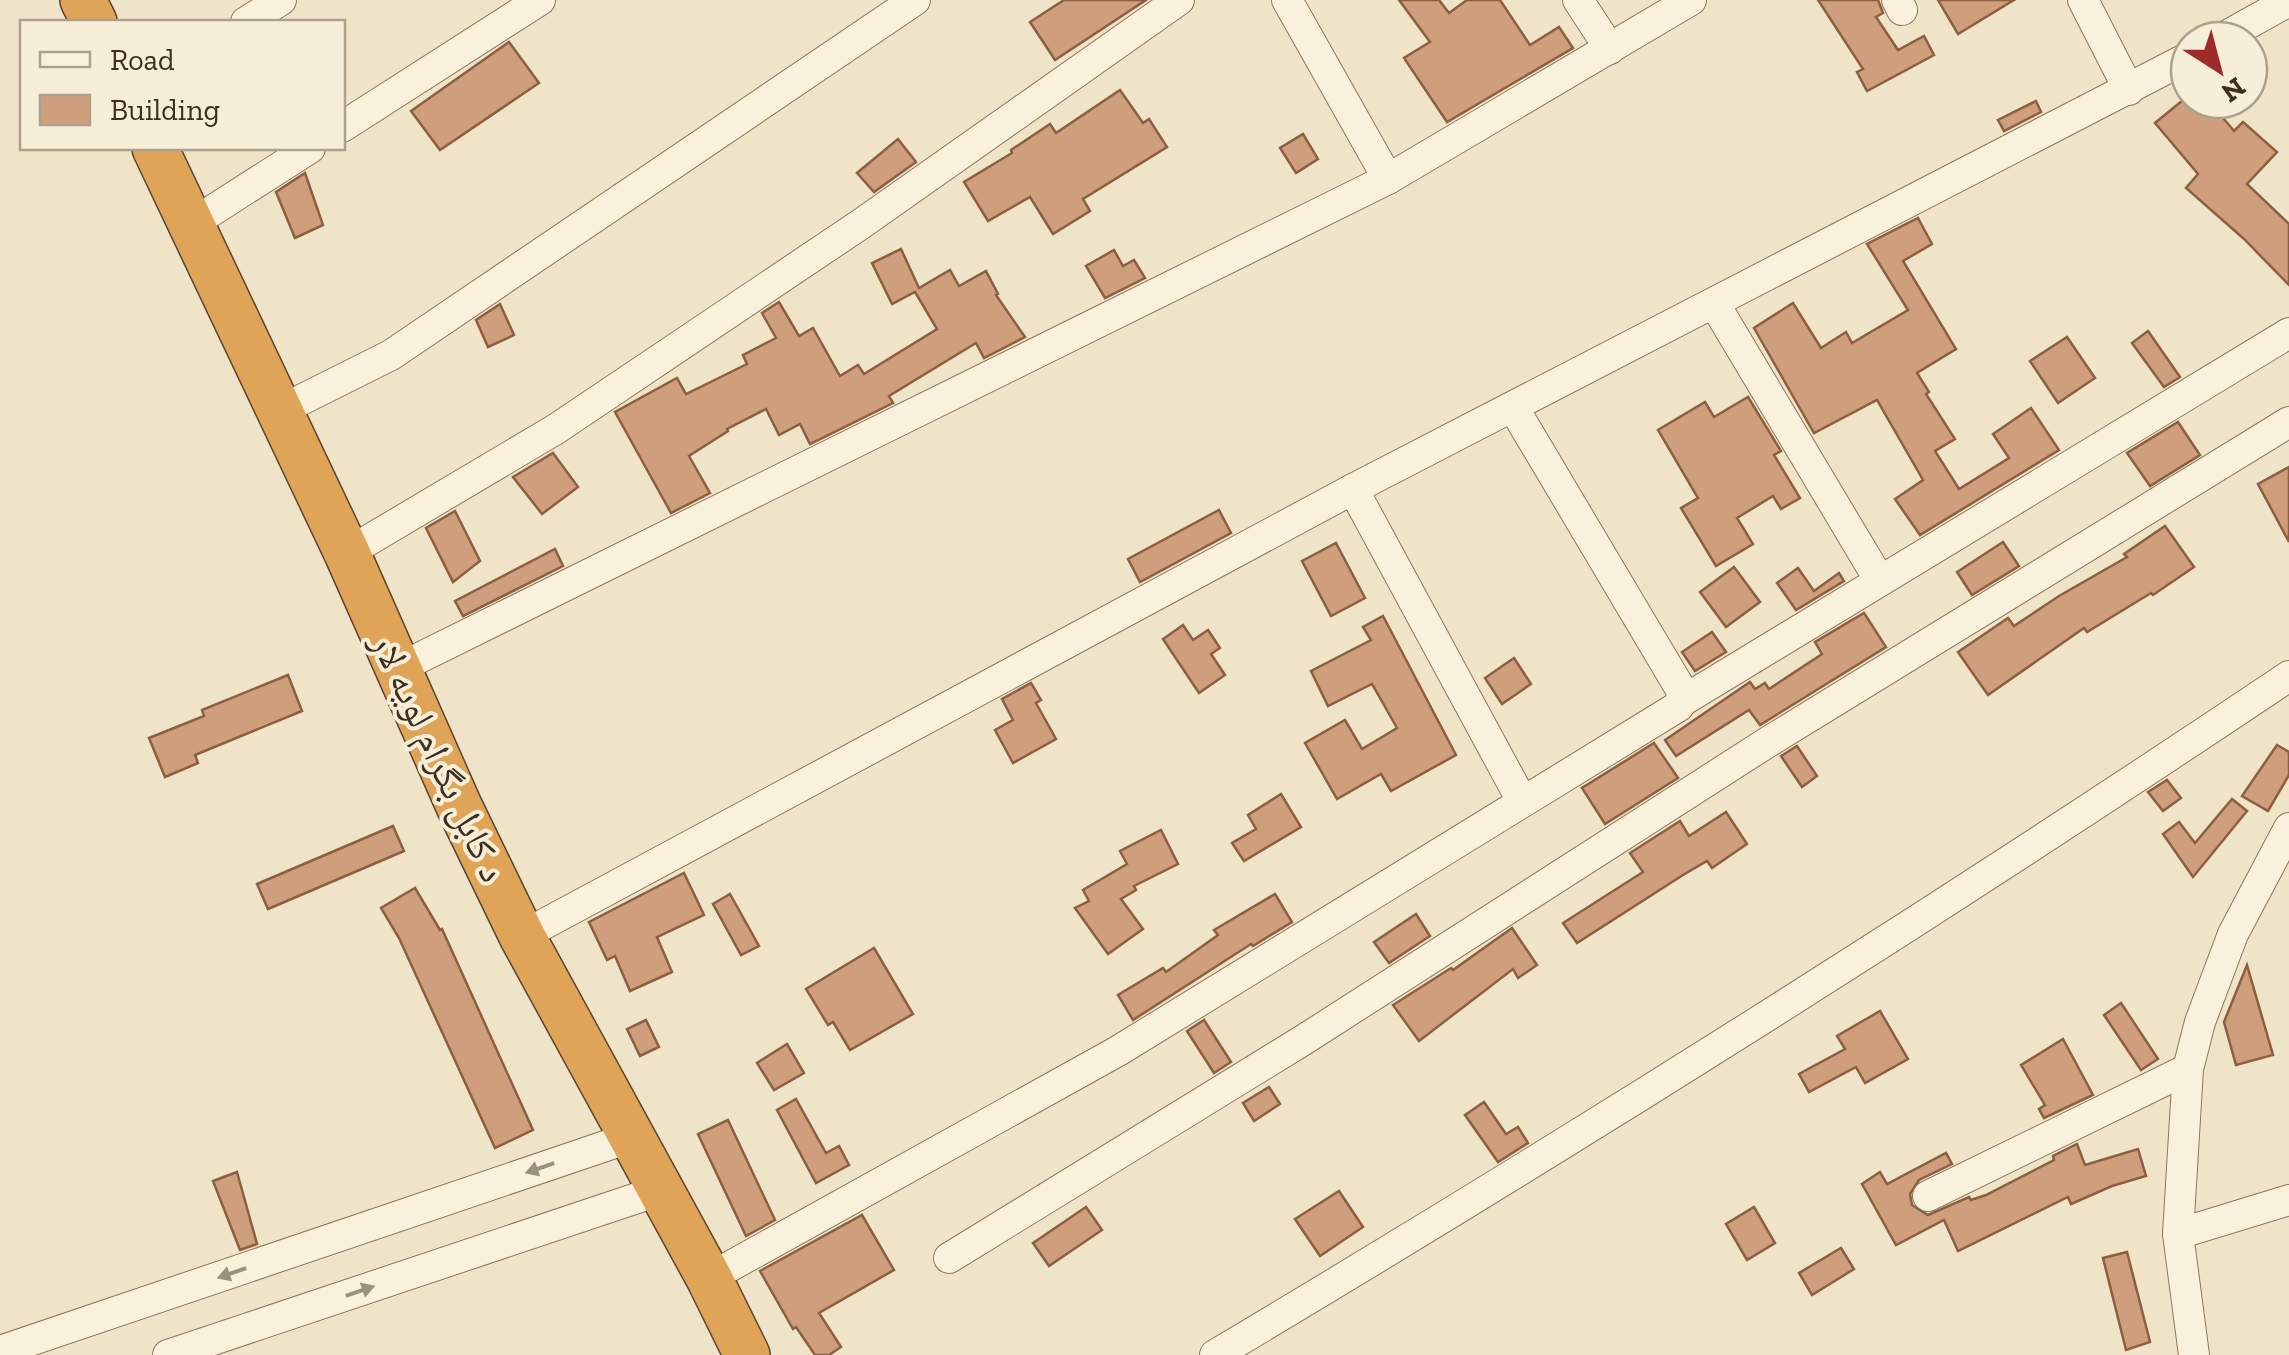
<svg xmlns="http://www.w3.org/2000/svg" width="2289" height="1355" font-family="'Zilla Slab','Noto Naskh Arabic',serif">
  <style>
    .building { fill: #cf9f7d; stroke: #8d5f41; stroke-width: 2.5 }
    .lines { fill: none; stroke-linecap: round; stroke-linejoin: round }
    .minor-casing { stroke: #8d765c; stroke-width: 32 }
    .highway-casing { stroke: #5b4430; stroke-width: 48 }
    .minor { stroke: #faf1dc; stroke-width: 30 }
    .highway { stroke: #e0a458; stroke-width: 45 }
    .oneway { fill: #9c907e }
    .labels { text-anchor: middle; stroke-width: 8; stroke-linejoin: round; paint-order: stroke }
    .street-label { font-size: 38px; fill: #3d2e20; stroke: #f7eed8 }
  </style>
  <rect width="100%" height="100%" fill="#f0e4c8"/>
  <g class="building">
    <polygon points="1064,0 1146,0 1055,60 1030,22"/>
    <polygon points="1399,0 1439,0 1449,13 1467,0 1500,0 1530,45 1559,27 1573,48 1447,122 1404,58 1430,42"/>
    <polygon points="1818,0 1878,0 1883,13 1876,17 1898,50 1924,36 1934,55 1867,91 1857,72 1863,69"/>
    <polygon points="1938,0 2014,0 1958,34"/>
    <polygon points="509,42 539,83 440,150 411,111"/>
    <polygon points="1120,90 1143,123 1149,119 1167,147 1083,199 1090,211 1053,234 1030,197 988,221 964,182 1012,153 1011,150 1050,124 1056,133"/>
    <polygon points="2183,100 2208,100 2234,131 2243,122 2277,152 2247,184 2289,224 2289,285 2244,239 2186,188 2198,174 2155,123"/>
    <polygon points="2036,101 2041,112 2004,131 1998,120"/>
    <polygon points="1303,134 1318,159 1296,173 1280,148"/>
    <polygon points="898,139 916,162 874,192 857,173"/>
    <polygon points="305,173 323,225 295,238 276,192"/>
    <polygon points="1918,218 1932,244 1903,261 1956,349 1917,373 1929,392 1926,394 1955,439 1935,451 1959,489 2009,458 1993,434 2031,408 2059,450 1920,535 1895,499 1923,480 1877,400 1814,433 1754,328 1793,303 1821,348 1846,332 1852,343 1908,310 1867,244"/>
    <polygon points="901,249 919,288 950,270 959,286 986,271 998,294 996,295 1025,337 984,358 976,343 889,396 893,403 810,444 800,424 779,435 766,409 727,429 728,431 689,456 710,493 671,513 615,412 677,378 686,394 747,364 743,355 776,338 762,313 779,302 799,336 813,328 840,376 858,365 864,374 937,329 915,292 892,304 872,263"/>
    <polygon points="1114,250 1123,266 1134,260 1145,278 1105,298 1086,266"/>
    <polygon points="500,304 514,335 488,347 476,320"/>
    <polygon points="2148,331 2180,377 2164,387 2132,343"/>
    <polygon points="2067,337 2095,378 2058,403 2030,361"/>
    <polygon points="1748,397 1781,451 1774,455 1800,498 1781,509 1773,496 1737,518 1753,544 1716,566 1681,508 1698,498 1658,430 1705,402 1714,417"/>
    <polygon points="2178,422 2200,455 2150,486 2127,453"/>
    <polygon points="553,453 578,487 542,514 513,477"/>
    <polygon points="2289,467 2289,542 2258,484"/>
    <polygon points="1219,510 1231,533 1140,582 1128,559"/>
    <polygon points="455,511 480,561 453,582 426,528"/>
    <polygon points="2165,526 2194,567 2153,595 2151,593 2087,632 2084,628 1988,695 1958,652 2008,618 2014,626 2059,596 2127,557 2124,554"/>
    <polygon points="2003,542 2019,566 1972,595 1957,572"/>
    <polygon points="1336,543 1365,598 1331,616 1302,561"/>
    <polygon points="555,549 563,566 463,616 455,601"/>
    <polygon points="1734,567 1760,602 1726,627 1700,592"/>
    <polygon points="1798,568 1814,591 1839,573 1844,581 1796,610 1777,583"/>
    <polygon points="1864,613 1886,647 1760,725 1749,710 1676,756 1665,740 1750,682 1755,689 1765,683 1769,689 1822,654 1815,642"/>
    <polygon points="1383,616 1456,755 1391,791 1381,774 1337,799 1305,743 1345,720 1362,749 1397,728 1372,684 1328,706 1311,671 1371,640 1363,627"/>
    <polygon points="1183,625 1193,640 1208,630 1220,648 1211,654 1225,675 1199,693 1163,639"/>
    <polygon points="1712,632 1726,652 1695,671 1682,652"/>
    <polygon points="1514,658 1531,684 1502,704 1485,678"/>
    <polygon points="288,675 302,711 195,755 198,763 165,777 149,738 204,716 202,710"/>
    <polygon points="1031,683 1041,700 1036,703 1056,739 1013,763 995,730 1013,720 1002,699"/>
    <polygon points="1654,743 1678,778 1605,824 1582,788"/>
    <polygon points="2277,745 2289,752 2289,775 2268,811 2242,796"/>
    <polygon points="1797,746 1817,776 1802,787 1781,756"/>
    <polygon points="2167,780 2181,798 2163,811 2148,792"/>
    <polygon points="1281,794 1301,827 1244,861 1232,843 1256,829 1248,815"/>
    <polygon points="2232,799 2247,811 2193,877 2163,834 2179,822 2195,843"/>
    <polygon points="1726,812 1747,844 1712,868 1707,861 1683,875 1577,943 1563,923 1643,872 1630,853 1680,821 1689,836"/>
    <polygon points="393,826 404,851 268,909 257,884"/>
    <polygon points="1161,830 1178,864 1134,886 1136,890 1121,899 1143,929 1108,954 1075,908 1089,901 1083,890 1127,864 1120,851"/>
    <polygon points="684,873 704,915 657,937 672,972 630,991 615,956 607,960 589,922"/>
    <polygon points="415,888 440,930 442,929 533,1130 495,1148 399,938 381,908"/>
    <polygon points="730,894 759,946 741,955 713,904"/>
    <polygon points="1275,894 1292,922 1253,946 1251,944 1133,1020 1118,995 1163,968 1166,972 1218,935 1214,930"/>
    <polygon points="1416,914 1430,936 1389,963 1374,942"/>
    <polygon points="1512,928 1537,965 1518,978 1513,969 1419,1041 1393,1005 1451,968 1453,970"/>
    <polygon points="874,948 913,1014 850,1050 833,1022 828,1025 806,989"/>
    <polygon points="2247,965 2273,1055 2236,1065 2224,1022"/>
    <polygon points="2121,1003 2158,1059 2141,1070 2104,1015"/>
    <polygon points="1880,1011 1908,1059 1865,1083 1856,1067 1809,1092 1799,1074 1845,1049 1837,1036"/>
    <polygon points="646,1020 659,1047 640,1056 627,1029"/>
    <polygon points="1204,1020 1231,1062 1214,1073 1187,1031"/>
    <polygon points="2063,1039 2093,1095 2044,1118 2039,1109 2045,1105 2021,1065"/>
    <polygon points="787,1044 804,1073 774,1090 757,1063"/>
    <polygon points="1269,1087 1280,1104 1254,1121 1243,1103"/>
    <polygon points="796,1099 826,1153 839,1146 849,1165 816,1183 777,1110"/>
    <polygon points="1484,1102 1506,1134 1518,1127 1528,1143 1498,1162 1465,1115"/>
    <polygon points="728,1120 775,1220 746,1236 698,1134"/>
    <polygon points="2077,1144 2085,1165 2138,1149 2146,1176 2112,1186 2071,1204 2068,1197 1958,1251 1944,1220 1896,1245 1862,1184 1880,1172 1887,1184 1946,1153 1952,1164 1919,1180 1910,1194 1912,1205 1928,1215 1969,1197 1971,1200 1986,1195 2054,1160 2053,1156"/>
    <polygon points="237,1172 257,1244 240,1250 213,1181"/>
    <polygon points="1339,1191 1363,1227 1320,1256 1295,1219"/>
    <polygon points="1086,1207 1102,1230 1049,1266 1033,1243"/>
    <polygon points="1754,1207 1775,1243 1747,1260 1726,1224"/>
    <polygon points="862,1215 894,1270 819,1313 841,1347 829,1355 815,1355 796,1327 793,1329 760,1271"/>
    <polygon points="1841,1248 1854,1269 1812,1295 1799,1273"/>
    <polygon points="2127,1252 2150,1342 2126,1350 2103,1258"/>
  </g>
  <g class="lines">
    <defs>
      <g id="minor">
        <polyline points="1287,0 1388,179"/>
        <polyline points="1578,0 1610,49"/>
        <polyline points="1897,0 1902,10"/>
        <polyline points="2083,0 2129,90"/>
        <polyline points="246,22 281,0"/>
        <polyline points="2219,40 2289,1"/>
        <polyline points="342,127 540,0"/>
        <polyline points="193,223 310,148"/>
        <polyline points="1714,303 1880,581"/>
        <polyline points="279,411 391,355 915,0"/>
        <polyline points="1353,489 1522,801"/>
        <polyline points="347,553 556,429 861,224 1179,0"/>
        <polyline points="397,669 1388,179 1691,0"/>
        <polyline points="1684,700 2289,333"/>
        <polyline points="522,936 1353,489 2189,57"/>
        <polyline points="1928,1196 2188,1069"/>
        <polyline points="2178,1234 2289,1200"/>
        <polyline points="949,1258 1305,1039 1768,742 2289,422"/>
        <polyline points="709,1278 1118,1051 1679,706 1683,693 1513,407"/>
        <polyline points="0,1351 632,1137"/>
        <polyline points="168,1355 661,1190"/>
        <path d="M1215,1355C1579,1138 1937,912 2289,676"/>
        <polyline points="2194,1355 2178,1234 2188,1069 2200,1022 2233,934 2289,828"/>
      </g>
      <g id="highway">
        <polyline points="83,0 94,22"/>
        <polyline points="155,148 347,553 459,806 522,936 709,1278 747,1355"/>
      </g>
    </defs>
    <use href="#minor" class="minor-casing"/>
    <use href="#highway" class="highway-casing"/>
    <use href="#minor" class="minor"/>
    <use href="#highway" class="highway"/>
  </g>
  <defs><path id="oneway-solid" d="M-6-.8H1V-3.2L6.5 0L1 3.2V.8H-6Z" transform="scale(2.5)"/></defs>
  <g class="oneway">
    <use href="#oneway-solid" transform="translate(540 1168) rotate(161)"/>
    <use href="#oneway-solid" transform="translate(232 1273) rotate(161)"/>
    <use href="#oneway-solid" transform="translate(360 1291) rotate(-19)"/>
  </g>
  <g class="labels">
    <g class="street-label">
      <text transform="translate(439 757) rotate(65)" y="13">د کابل بگرام لویه لار</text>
    </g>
  </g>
  <rect x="20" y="20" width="325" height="130" fill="#f7eed8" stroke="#ada18e" stroke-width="2.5"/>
  <rect x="40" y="52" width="50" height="15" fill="#faf1dc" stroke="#ada18e" stroke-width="2.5"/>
  <text x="110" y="70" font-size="30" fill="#3d2e20">Road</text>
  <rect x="40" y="95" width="50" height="30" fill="#cf9f7d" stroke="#ada18e" stroke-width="2.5"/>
  <text x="110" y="120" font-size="30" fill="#3d2e20">Building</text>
  <g transform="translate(2219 70) rotate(144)"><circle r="48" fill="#f7eed8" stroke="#ada18e" stroke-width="2.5"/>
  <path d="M0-8L18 38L0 25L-18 38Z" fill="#9e2a2b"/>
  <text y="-15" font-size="28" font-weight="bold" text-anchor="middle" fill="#3d2e20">N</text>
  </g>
</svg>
